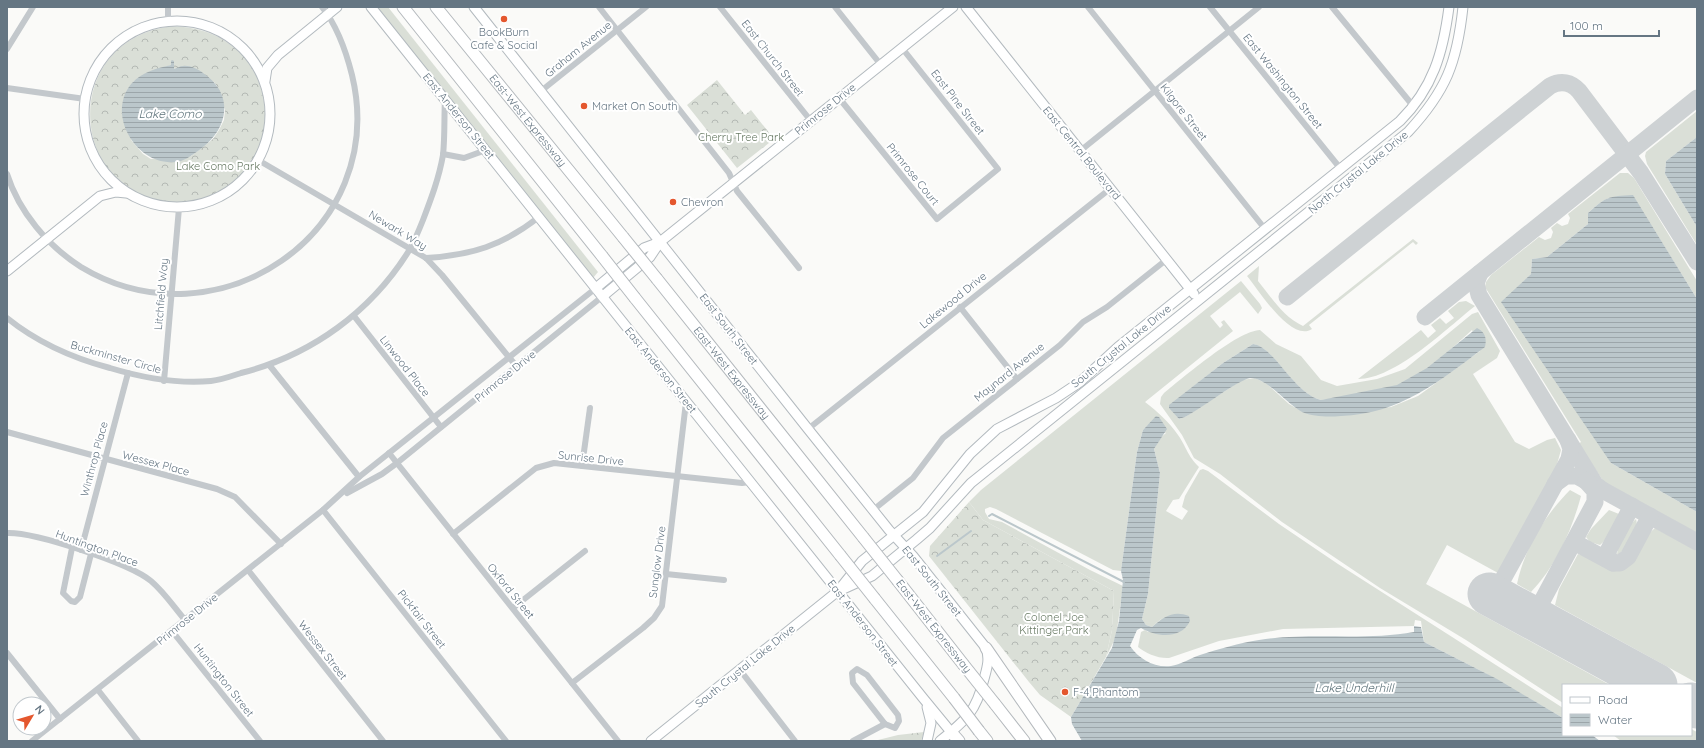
<svg xmlns="http://www.w3.org/2000/svg" width="1704" height="748" font-family="Quicksand,sans-serif">
  <style>
    .grass { fill: #dadfd7; fill-rule: evenodd }
    .forest { fill: url(#forest-crowns); fill-rule: evenodd }
    .water { fill: url(#water-rules) }
    .lines { fill: none; stroke-linecap: round; stroke-linejoin: round }
    .stream { stroke: #bbc7cb; stroke-width: 2 }
    .taxiway { stroke: #ced2d4; stroke-width: 17 }
    .runway { stroke: #ced2d4; stroke-width: 43 }
    .secondary-casing { stroke: #b3babf; stroke-width: 11 }
    .highway-casing { stroke: #b4b9bd; stroke-width: 13 }
    .street { stroke: #c3c8cc; stroke-width: 6 }
    .secondary { stroke: #fff; stroke-width: 9 }
    .highway { stroke: #fff; stroke-width: 11 }
    .highway-bridge-casing { stroke: #b4b9bd; stroke-width: 13; stroke-linecap: butt }
    .highway-bridge { stroke: #fff; stroke-width: 11 }
    .poi-dot { fill: #e4572e; stroke: #fff; stroke-width: 1.5 }
    .labels { text-anchor: middle; stroke-width: 4; stroke-linejoin: round; paint-order: stroke }
    .poi-label { font-size: 11px; fill: #657683; stroke: #fff; text-anchor: start }
    .street-label { font-size: 11px; fill: #657683; stroke: #fff }
    .park-label { font-size: 11px; fill: #687a64; stroke: #fff }
    .water-label { font-size: 12px; font-style: italic; fill: #60757c; stroke: #fff }
  </style>
  <defs>
    <pattern id="forest-crowns" width="20" height="18" patternUnits="userSpaceOnUse"><rect width="20" height="18" fill="#dadfd7"/><path d="M2 6a3 3 0 1 1 6 0M12 15a3 3 0 1 1 6 0" fill="none" stroke="#b4b9b4"/></pattern>
    <pattern id="water-rules" width="6" height="5" patternUnits="userSpaceOnUse"><rect width="6" height="5" fill="#bbc7cb"/><path d="M0 2.5h6" fill="none" stroke="#9ca6aa"/></pattern>
  </defs>
  <rect width="100%" height="100%" fill="#fafaf8"/>
  <g class="grass">
    <polygon points="376,7 388,7 598,272 593,278"/>
    <polygon points="1697,111 1697,137 1666,161 1665,174 1697,227 1697,245 1647,164 1645,156 1646,152"/>
    <path d="M1620,173H1628L1634,178L1697,281V299L1633,196C1608,197 1607,196 1588,213V224L1547,257L1532,259L1531,274L1518,287L1611,463L1697,512V533L1604,482L1578,444L1581,442L1485,287L1486,282L1491,275L1539,237L1545,240L1551,238L1553,232L1551,228L1557,223L1562,226L1568,224L1570,218L1568,214Z"/>
    <path d="M1413,239L1418,243L1416,245L1413,242L1309,325L1312,329C1291,343 1258,289 1247,276L1259,266L1258,281C1272,298 1283,317 1303,326Z"/>
    <path d="M1241,281L1260,304L1262,308L1258,314L1240,292L1210,316L1220,328L1223,325L1221,322L1224,320L1233,331L1145,402C1158,412 1169,422 1178,435C1187,448 1187,455 1199,467L1179,499L1173,500L1166,511L1182,520L1188,511L1182,507L1185,496L1200,470L1203,469L1208,471L1279,524L1338,564L1563,708V718L1485,673L1424,642L1421,621L1415,620L1414,626L1283,629L1219,641L1169,658C1159,659 1145,653 1138,647L1141,632L1145,630L1148,632L1162,618L1152,627L1146,625L1142,619L1148,594L1160,473L1154,449L1160,438L1166,433L1148,425L1143,430L1137,452L1121,571L1113,570L996,509L990,507L985,509V512L989,519L1002,522L1090,570L1123,586L1116,637L1106,657L1112,630L1114,591L983,520L969,502L981,490Z"/>
    <path d="M1466,301L1475,306C1446,329 1395,379 1358,379L1421,330L1428,338L1436,331L1431,325L1440,318L1446,324L1454,318L1448,311L1459,302Z"/>
    <path d="M1478,312L1500,351L1497,358L1473,374L1515,442L1529,449L1547,440L1555,438L1561,450L1556,468L1498,573L1447,545L1426,584L1610,685H1563V703L1466,640L1380,588L1282,522L1220,474L1194,458L1182,435L1160,404L1161,397L1164,393C1184,377 1237,331 1260,330L1276,344L1301,356L1321,380L1337,386L1377,379L1405,369L1472,314ZM1472,330L1480,351L1418,396L1391,407L1314,415L1303,412L1289,404L1267,384L1255,378L1242,380L1185,417L1179,419L1170,408V405L1223,363L1253,344C1275,348 1293,393 1321,400C1347,397 1390,391 1412,379C1434,366 1453,347 1472,330Z"/>
    <path d="M1570,490L1581,496C1572,530 1556,566 1531,592L1517,584C1524,549 1545,515 1570,490Z"/>
    <path d="M1609,510L1619,514C1616,528 1610,536 1600,545L1590,542L1586,537L1591,529Z"/>
    <path d="M1636,519C1640,532 1627,546 1618,555L1617,554C1620,539 1624,530 1636,519Z"/>
    <polygon points="1655,528 1697,551 1697,683 1555,605 1559,589 1578,554 1593,557 1614,567 1623,566 1630,560 1644,538"/>
    <polygon points="1691,729 1697,732 1697,741 1621,741 1613,735 1691,735"/>
  </g>
  <g class="forest">
    <path d="M172,26C300,30 291,205 175,203C70,201 55,41 172,26ZM174,61V69L177,68L214,82L217,86L225,110L224,120L219,130L213,139L191,156L151,159L143,154L131,140L133,82L145,74L171,65Z"/>
    <polygon points="717,80 745,115 751,110 774,139 737,168 687,105"/>
    <polygon points="969,502 983,520 1114,591 1112,630 1106,657 1071,717 1040,695 1029,682 929,556 930,546"/>
    <polygon points="924,732 921,741 874,741 898,735"/>
  </g>
  <g class="water">
    <path d="M172,60L174,61V69C177,68 180,66 183,66C189,65 198,69 203,73C234,93 229,128 202,148C195,153 189,158 181,161C139,171 104,115 132,83C142,72 158,68 171,65V61Z"/>
    <polygon points="1697,137 1697,227 1665,174 1666,161"/>
    <path d="M1633,195L1697,299V512L1611,463L1501,302L1531,274L1532,259L1547,257L1588,224V213C1606,197 1608,196 1633,195Z"/>
    <path d="M1477,328C1485,332 1487,338 1485,347C1440,381 1400,414 1341,416C1329,417 1314,417 1302,412C1287,404 1266,377 1250,378C1238,380 1201,409 1185,417L1179,419L1169,408V405L1223,363L1253,344C1275,347 1293,393 1321,400L1397,385L1427,368Z"/>
    <path d="M1156,416L1159,417L1167,429L1154,449L1160,473L1148,594L1142,619L1146,625L1152,627C1164,617 1173,610 1189,616L1190,621C1181,640 1156,637 1141,628L1137,630L1130,646C1139,659 1154,668 1171,666C1180,665 1191,658 1200,655C1219,649 1239,643 1259,640C1310,632 1365,641 1414,632V626L1421,627L1424,642L1497,679L1563,718V735H1592L1600,741H1082L1072,724L1071,717L1112,648L1119,621L1123,580L1121,571L1137,452L1143,430Z"/>
  </g>
  <g class="lines">
    <g class="stream">
      <polyline points="989,516 992,514 1124,582"/>
      <polyline points="937,556 971,531"/>
    </g>
    <g class="taxiway">
      <polyline points="1480,273 1476,283 1479,295 1595,484 1602,490"/>
      <path d="M1287,297L1550,86C1561,80 1571,82 1579,91L1641,173L1697,262"/>
      <polyline points="1425,317 1697,98"/>
      <polyline points="1555,484 1566,476 1577,476 1697,542"/>
      <polyline points="1574,542 1613,563 1620,563 1628,557 1650,516"/>
      <polyline points="1613,563 1608,556 1608,551 1632,506"/>
      <polyline points="1493,597 1569,459 1571,449 1568,440"/>
      <polyline points="1547,626 1540,614 1541,603 1595,502 1595,491 1586,481"/>
    </g>
    <g class="runway">
      <polyline points="1489,594 1656,685"/>
      <polyline points="1691,704 1697,707"/>
    </g>
    <defs>
      <g id="secondary">
        <polyline points="371,7 923,698 951,732"/>
        <path d="M474,7L808,429L889,530L913,556L986,648C990,659 987,668 984,679C976,712 966,720 940,741"/>
        <polyline points="966,7 1194,294"/>
        <circle cx="177" cy="114" r="93"/>
        <polyline points="265,81 267,68 278,55 337,7"/>
        <polyline points="7,271 100,196 116,192 126,193"/>
        <polyline points="596,288 644,248 660,242"/>
        <polyline points="603,296 650,257 660,242 953,7"/>
        <path d="M839,591L872,576L916,540L930,528L971,483L1408,132C1446,91 1457,63 1463,7"/>
        <path d="M651,741L838,591L862,561L923,512L970,454L997,429L1056,398L1080,382L1118,347L1400,121C1433,88 1443,53 1449,7"/>
        <polyline points="927,741 931,723 927,707"/>
      </g>
      <g id="highway">
        <polyline points="403,7 602,256"/>
        <path id="s1" d="M436,7L623,237"/>
        <path id="s2" d="M657,279L863,537"/>
        <polyline points="635,298 840,555"/>
        <polyline points="898,581 963,664"/>
        <polyline points="875,599 954,698"/>
        <polyline points="986,648 1050,741"/>
        <polyline points="995,704 1024,741"/>
        <polyline points="979,731 987,741"/>
        <polyline points="951,732 959,741"/>
      </g>
    </defs>
    <use href="#secondary" class="secondary-casing"/>
    <use href="#highway" class="highway-casing"/>
    <g class="street">
      <polyline points="168,7 168,21"/>
      <polyline points="599,7 729,173 737,191 799,268"/>
      <polyline points="720,7 811,121"/>
      <polyline points="835,7 881,65"/>
      <polyline points="1088,7 1265,229"/>
      <polyline points="1210,7 1340,168"/>
      <polyline points="1332,7 1414,107"/>
      <polyline points="7,49 33,7"/>
      <polyline points="7,88 85,99"/>
      <polyline points="541,91 646,7"/>
      <polyline points="839,98 937,219 998,169 902,48"/>
      <polyline points="1080,151 1259,7"/>
      <polyline points="443,154 464,158 486,150"/>
      <polyline points="258,160 426,258 442,275 517,367"/>
      <path d="M7,174C19,212 48,246 81,267C217,349 390,232 352,75C346,51 338,27 322,7"/>
      <path d="M426,258C472,255 502,246 539,217"/>
      <polyline points="960,307 1017,379"/>
      <polyline points="354,316 441,427"/>
      <path d="M7,318C38,343 72,358 110,368C143,378 176,384 211,381C221,380 232,376 241,373C312,355 372,311 410,249C415,240 419,230 423,220C431,199 439,178 443,155C445,137 444,117 445,99"/>
      <polyline points="270,366 359,477"/>
      <polyline points="164,381 179,208"/>
      <polyline points="808,429 1111,188"/>
      <polyline points="7,432 217,489 235,497 281,544"/>
      <polyline points="389,453 618,741"/>
      <polyline points="582,466 590,408"/>
      <polyline points="347,493 382,474 397,463 603,296"/>
      <polyline points="323,510 506,741"/>
      <polyline points="873,510 913,478 943,438 1060,345 1083,322 1107,307 1166,260"/>
      <path d="M7,533C35,532 129,563 151,581C164,592 174,607 185,620"/>
      <polyline points="453,534 536,468 554,463 742,483 750,482"/>
      <polyline points="72,548 63,593 71,601 75,602 80,597 91,554"/>
      <polyline points="81,550 128,373"/>
      <polyline points="248,570 383,741"/>
      <polyline points="666,574 724,580"/>
      <polyline points="513,608 585,551"/>
      <polyline points="172,631 260,741"/>
      <polyline points="7,653 60,719"/>
      <polygon points="857,669 867,675 898,715 899,721 895,728 885,724 853,683 852,673"/>
      <polyline points="740,670 795,741"/>
      <polyline points="572,683 643,628 654,618 662,606 686,402"/>
      <polyline points="98,690 138,741"/>
      <polyline points="32,741 323,510 359,477 596,288"/>
      <polyline points="853,741 885,724"/>
    </g>
    <use href="#secondary" class="secondary"/>
    <use href="#highway" class="highway"/>
    <defs>
      <g id="highway-bridge">
        <polyline points="623,237 657,279"/>
        <polyline points="602,256 635,298"/>
        <polyline points="863,537 898,581"/>
        <polyline points="840,555 875,599"/>
        <polyline points="963,664 995,704"/>
        <polyline points="954,698 979,731"/>
      </g>
    </defs>
    <use href="#highway-bridge" class="highway-bridge-casing"/>
    <use href="#highway-bridge" class="highway-bridge"/>
  </g>
  <g class="poi-dot">
    <circle cx="504" cy="19" r="4"/>
    <circle cx="584" cy="106" r="4"/>
    <circle cx="673" cy="202" r="4"/>
    <circle cx="1065" cy="692" r="4"/>
  </g>
  <g class="labels">
    <g class="poi-label">
      <text x="504" y="36" text-anchor="middle">BookBurn<tspan x="504" dy="13">Cafe &amp; Social</tspan></text>
      <text x="592" y="110">Market On South</text>
      <text x="681" y="206">Chevron</text>
      <text x="1073" y="696">F-4 Phantom</text>
    </g>
    <g class="street-label">
      <text transform="translate(578 49) rotate(-39)" y="4">Graham Avenue</text>
      <text transform="translate(773 58) rotate(52)" y="4">East Church Street</text>
      <text transform="translate(1283 81) rotate(51)" y="4">East Washington Street</text>
      <text transform="translate(958 102) rotate(52)" y="4">East Pine Street</text>
      <text transform="translate(825 109) rotate(-39)" y="4">Primrose Drive</text>
      <text transform="translate(1184 112) rotate(52)" y="4">Kilgore Street</text>
      <text transform="translate(459 116) rotate(51)" y="4">East Anderson Street</text>
      <text dy="4" stroke="none"><textPath href="#s1" startOffset="146">East-West Expressway</textPath></text>
      <text transform="translate(1082 153) rotate(51)" y="4">East Central Boulevard</text>
      <text transform="translate(1358 172) rotate(-39)" y="4">North Crystal Lake Drive</text>
      <text transform="translate(913 174) rotate(51)" y="4">Primrose Court</text>
      <text transform="translate(398 230) rotate(31)" y="4">Newark Way</text>
      <text transform="translate(161 294) rotate(-85)" y="4">Litchfield Way</text>
      <text transform="translate(953 300) rotate(-39)" y="4">Lakewood Drive</text>
      <text transform="translate(729 329) rotate(52)" y="4">East South Street</text>
      <text transform="translate(1121 346) rotate(-39)" y="4">South Crystal Lake Drive</text>
      <text transform="translate(116 357) rotate(16)" y="4">Buckminster Circle</text>
      <text transform="translate(405 366) rotate(52)" y="4">Linwood Place</text>
      <text transform="translate(661 370) rotate(51)" y="4">East Anderson Street</text>
      <text transform="translate(1009 372) rotate(-39)" y="4">Maynard Avenue</text>
      <text dy="4" stroke="none"><textPath href="#s2" startOffset="120">East-West Expressway</textPath></text>
      <text transform="translate(505 376) rotate(-39)" y="4">Primrose Drive</text>
      <text transform="translate(591 458) rotate(6)" y="4">Sunrise Drive</text>
      <text transform="translate(94 459) rotate(-75)" y="4">Winthrop Place</text>
      <text transform="translate(156 463) rotate(15)" y="4">Wessex Place</text>
      <text transform="translate(97 548) rotate(20)" y="4">Huntington Place</text>
      <text transform="translate(657 562) rotate(-83)" y="4">Sunglow Drive</text>
      <text transform="translate(932 581) rotate(51)" y="4">East South Street</text>
      <text transform="translate(511 591) rotate(51)" y="4">Oxford Street</text>
      <text transform="translate(187 619) rotate(-39)" y="4">Primrose Drive</text>
      <text transform="translate(422 619) rotate(52)" y="4">Pickfair Street</text>
      <text transform="translate(863 623) rotate(52)" y="4">East Anderson Street</text>
      <text transform="translate(934 626) rotate(52)" y="4">East-West Expressway</text>
      <text transform="translate(323 650) rotate(52)" y="4">Wessex Street</text>
      <text transform="translate(745 666) rotate(-39)" y="4">South Crystal Lake Drive</text>
      <text transform="translate(224 680) rotate(52)" y="4">Huntington Street</text>
    </g>
    <g class="park-label">
      <text x="741" y="141">Cherry Tree Park</text>
      <text x="218" y="170">Lake Como Park</text>
      <text x="1054" y="621">Colonel Joe<tspan x="1054" dy="13">Kittinger Park</tspan></text>
    </g>
    <g class="water-label">
      <text x="170" y="118">Lake Como</text>
      <text x="1354" y="692">Lake Underhill</text>
    </g>
  </g>
  <rect width="1704" height="748" fill="none" stroke="#657683" stroke-width="16"/>
  <rect x="1562" y="684" width="130" height="52" fill="#ffffff" stroke="#c1c8cd"/>
  <rect x="1570" y="697" width="20" height="6" fill="#ffffff" stroke="#c1c8cd"/>
  <text x="1598" y="704" font-size="12" fill="#657683">Road</text>
  <rect x="1570" y="714" width="20" height="12" fill="url(#water-rules)" stroke="#c1c8cd"/>
  <text x="1598" y="724" font-size="12" fill="#657683">Water</text>
  <g transform="translate(32 716) rotate(52)"><circle r="19" fill="#ffffff" stroke="#c1c8cd"/>
  <path d="M0-3L7 15L0 10L-7 15Z" fill="#e4572e"/>
  <text y="-6" font-size="11" font-weight="bold" text-anchor="middle" fill="#657683">N</text>
  </g>
  <path d="M1564 30v6h95v-6" fill="none" stroke="#657683" stroke-width="2"/>
  <text x="1570" y="30" font-size="12" fill="#657683" stroke="#ffffff" stroke-width="3" paint-order="stroke">100 m</text>
</svg>
